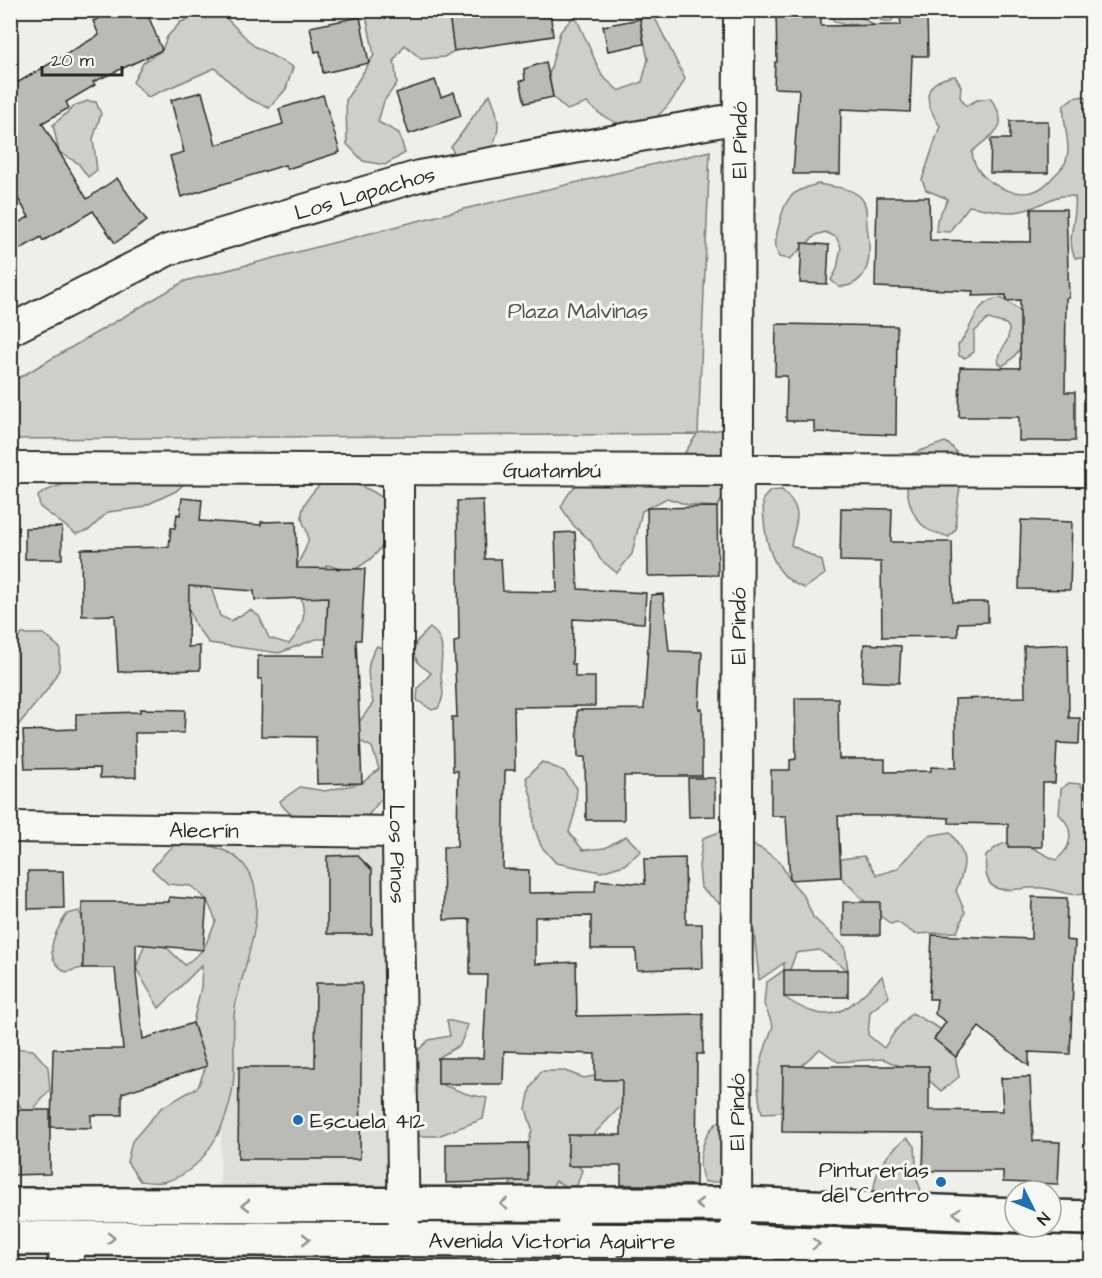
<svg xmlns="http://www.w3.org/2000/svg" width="1102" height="1278" font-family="'Architects Daughter',sans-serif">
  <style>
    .built { fill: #dededb }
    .green { fill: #cececa; stroke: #7c7c7a; stroke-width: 1.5 }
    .building { fill: #babab7; stroke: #2b2b2b; stroke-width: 1.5 }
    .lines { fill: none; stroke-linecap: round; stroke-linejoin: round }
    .service-casing { stroke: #2b2b2b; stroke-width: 20 }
    .minor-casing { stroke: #2b2b2b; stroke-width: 34 }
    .secondary-casing { stroke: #2b2b2b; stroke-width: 38 }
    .service { stroke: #f6f6f2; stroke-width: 15 }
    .minor { stroke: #f6f6f2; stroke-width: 30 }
    .secondary { stroke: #f6f6f2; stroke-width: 33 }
    .oneway { stroke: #90908e }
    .poi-dot { fill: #1f6fb2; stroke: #f6f6f2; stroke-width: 2 }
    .labels { text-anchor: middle; stroke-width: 6; stroke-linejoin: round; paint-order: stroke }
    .street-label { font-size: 22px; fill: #2b2b2b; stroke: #f6f6f2 }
    .park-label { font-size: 22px; fill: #545453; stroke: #f6f6f2 }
    .poi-label { font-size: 22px; fill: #2b2b2b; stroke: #f6f6f2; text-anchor: start }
  </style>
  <rect width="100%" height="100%" fill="#eeeeea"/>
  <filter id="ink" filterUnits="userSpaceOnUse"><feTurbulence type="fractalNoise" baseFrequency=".0167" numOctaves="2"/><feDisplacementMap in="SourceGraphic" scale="12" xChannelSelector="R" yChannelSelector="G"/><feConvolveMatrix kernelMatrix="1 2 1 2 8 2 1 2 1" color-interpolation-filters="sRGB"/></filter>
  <g filter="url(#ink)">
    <polygon class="built" points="226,841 386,844 391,1194 220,1196"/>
    <g class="green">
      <path d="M651,10L685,79C674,101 661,114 643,129C619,126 604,119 587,103L567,110L553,97L549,75L560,32L575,15L602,76L619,91L642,82L648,60L640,19L642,11Z"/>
      <polygon points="372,11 463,11 450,21 454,51 444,57 421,59 405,45 394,60 397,83 384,101 378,122 399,133 405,153 385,165 363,161 347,144 346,100 374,55 366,15"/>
      <polygon points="828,11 862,11 861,17 878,28 864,31 855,24 844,25 834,21"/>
      <polygon points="875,11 901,11 890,22 880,20"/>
      <polygon points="202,13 224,16 254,46 293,67 286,89 269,108 247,98 215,68 148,97 133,82 143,63 162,50 167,37 181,22"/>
      <path d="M955,76L961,86L960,97L966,106L977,100L990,98C1014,129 991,133 972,152C974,178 1007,197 1032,192C1041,190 1048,183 1054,176C1058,172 1064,167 1066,161C1072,145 1062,123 1064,105L1073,98L1084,96L1091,102V258H1075C1065,237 1078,218 1075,197C1055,191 1041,208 1021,211C1004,214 986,209 969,206L949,232L936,231L937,220L948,199L926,190L922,180L940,126C924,103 920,81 955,76Z"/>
      <path d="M490,94C503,124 500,135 483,163L460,166L451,147C466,130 475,111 490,94Z"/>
      <polygon points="88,101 96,102 101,114 93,139 97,170 88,177 78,163 59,152 53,125 76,105"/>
      <path d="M710,151L698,433L724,429L729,488L717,507L688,505L667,498L642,511L632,554L617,573L600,559L590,540L574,526L561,507C584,459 623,467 668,469L684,454L697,434L11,439L10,383L185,281L464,209Z"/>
      <path d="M818,184C832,187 853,187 862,199C868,206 866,218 867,226C871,252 873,285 839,287L831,280L837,269L841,247L836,237L825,232L816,235L790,259L779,257C773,245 776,237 779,225C785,198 790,191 818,184Z"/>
      <path d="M1001,298C1010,303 1022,310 1026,320C1031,336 1016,359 1002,366L998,362C999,349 1010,343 1009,328L1006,324L988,319L974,332V352L965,358L959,356L958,345C974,329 973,300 1001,298Z"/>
      <path d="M945,442C975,458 953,501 956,529L949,537C942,534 933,533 927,529C906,514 902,476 911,454Z"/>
      <path d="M183,472L184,484L176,491L140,508L108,512L89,530L76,534L40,507L38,496C50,486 65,486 78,478Z"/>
      <path d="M325,479C348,483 369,485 386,501C385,542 389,551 350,572L327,565L321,574L328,596L327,639H316L279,653L209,643L195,625L187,603L128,581L210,583L220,616L231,621L250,610L259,616L269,638L289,644C317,610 296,604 297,570C297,559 307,551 308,540C309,531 303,526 302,518C300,503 316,489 325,479Z"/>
      <path d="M782,490C805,511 796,520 791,545L822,561L825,574L805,588C769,577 763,532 763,499L770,491Z"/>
      <path d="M430,628C448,640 440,658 441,676C442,689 446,696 438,708L432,710L417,700L418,688L431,673L419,664L413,653L417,641Z"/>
      <polygon points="22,634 44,634 60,648 59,670 47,690 11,734 11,646"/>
      <path d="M377,646L388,651L383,797L362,823C338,821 290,827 280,801L300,787L325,791L362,783L379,769L372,747L349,736L373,703C369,681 363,666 377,646Z"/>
      <polygon points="542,762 564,771 577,788 575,812 569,832 583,850 605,848 626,836 641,851 624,865 601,872 556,863 541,846 534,826 533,803 526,778"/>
      <path d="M1069,783L1080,784C1094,801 1084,819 1092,838L1091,892C1075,899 1059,890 1042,888C1013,885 981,905 986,856C1012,829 1028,847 1056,860C1073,847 1075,829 1059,814L1061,789Z"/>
      <path d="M722,831L762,849L779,861L790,880L804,896L813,917L845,947L848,970L819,950L796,953L788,975L784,997C833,1030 846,1011 882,976L889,997L870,1012L868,1035L884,1048L896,1030L912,1013L951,1035L959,1077L941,1091L924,1076L883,1059L838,1062L820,1049L803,1064L784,1112L762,1113C753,1079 761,1059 773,1026L764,1004L766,983L784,970V963L759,980L754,931L701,888L699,866L703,838Z"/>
      <path d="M950,832C968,855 967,864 956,891L965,912L957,932L915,934L897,922L891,924L874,911L841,877V859L864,856L877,875L897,869L928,836Z"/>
      <path d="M182,840C203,844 230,847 244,865C272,898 245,963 237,998C231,1021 235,1048 234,1071C233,1113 210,1169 167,1181C159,1184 148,1182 140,1181L127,1162L132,1141L146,1125L161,1108L198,1087L206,1066L193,1023L201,987L202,965L159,1008L136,968L145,943L166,947L185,965L203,950L216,921L207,900L191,886L168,884L152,869L166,852Z"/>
      <path d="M79,911C88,928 87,950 83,968L66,972C41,957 54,933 67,914Z"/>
      <polygon points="447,1020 468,1025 460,1045 438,1058 438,1083 467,1094 487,1098 483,1119 438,1136 416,1136 413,1055 429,1040 450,1036"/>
      <path d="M11,1048L33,1050L48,1067L50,1090L33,1110H22C12,1095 15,1085 14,1067L11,1066Z"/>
      <polygon points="541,1071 565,1071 584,1078 604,1074 626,1079 621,1106 593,1135 579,1136 567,1155 582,1170 575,1191 556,1181 542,1199 504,1206 510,1184 523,1168 532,1129 526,1109 530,1089"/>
      <path d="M724,1119V1182H705C694,1163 703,1128 724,1119Z"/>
      <path d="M907,1138L915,1146L917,1180L921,1190L915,1200L883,1202L874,1193C873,1170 890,1150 907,1138Z"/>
      <polygon points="343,1232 379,1238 401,1259 391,1267 334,1268 326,1258"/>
      <polygon points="229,1233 252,1235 265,1261 262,1267 200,1268 201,1257"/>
      <polygon points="11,1238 14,1238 22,1263 21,1267 11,1268"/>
      <polygon points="475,1243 483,1260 478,1267 418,1267 414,1256"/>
    </g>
    <g class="building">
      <polygon points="118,10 146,10 162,50 93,82 95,85 66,102 69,108 42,123 87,199 117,178 147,221 115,243 93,211 43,241 41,237 10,255 10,227 29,217 10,185 10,87 99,35 93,21"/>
      <polygon points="507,10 550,10 553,36 454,51 450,21"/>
      <polygon points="776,10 821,10 821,26 901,25 900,17 927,16 928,56 912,56 910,112 841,109 840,174 793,174 799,89 774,88 775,62 777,62"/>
      <polygon points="360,17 369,63 323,73 320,51 315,52 310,27"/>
      <polygon points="640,19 644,44 608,51 603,26"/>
      <polygon points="546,62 553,97 525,103 520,81 525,80 524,69"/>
      <polygon points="435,80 441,97 454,92 461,116 409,134 396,93"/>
      <polygon points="202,92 216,145 283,124 279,109 323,95 340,152 287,169 285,165 181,197 170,156 184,152 171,100"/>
      <polygon points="1010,121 1048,121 1048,173 990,173 991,139 1010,139"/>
      <polygon points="877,197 929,197 930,240 1031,242 1031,209 1066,209 1069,298 1066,298 1065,392 1075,392 1075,441 1019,441 1019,417 959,417 960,367 1020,368 1020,300 1006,301 1006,295 972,296 973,291 875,287"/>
      <polygon points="802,243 829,245 827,284 800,283"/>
      <polygon points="776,324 897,326 896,435 814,432 814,421 786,421 787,376 775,376"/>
      <polygon points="182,498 202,500 200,521 261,525 261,522 296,521 297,568 365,569 361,640 356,640 362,783 317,784 316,737 261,736 262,679 258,679 258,656 325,656 328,597 255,600 254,591 189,586 188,647 200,646 200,670 118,672 115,615 82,616 81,549 169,547 171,528 175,528 177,514 180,515"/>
      <polygon points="483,500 485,559 501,559 503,591 557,592 555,533 575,532 578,589 646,593 644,623 573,619 572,664 575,664 575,677 595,677 595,706 514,707 515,770 505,770 503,869 529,870 529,893 595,892 596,880 645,884 644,859 685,858 686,924 702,924 703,968 637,970 636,949 591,949 591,916 535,917 535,964 576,962 577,1016 703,1014 703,1054 697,1054 696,1185 621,1185 621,1166 568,1166 568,1135 621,1135 622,1080 595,1080 595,1054 504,1051 503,1084 438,1084 438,1058 483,1058 487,975 470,975 470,919 444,920 443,847 457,847 458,771 453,771 452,717 457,717 454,642 459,641 457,501"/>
      <polygon points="717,507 718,575 648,576 647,508"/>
      <polygon points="841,508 892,509 891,542 952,542 953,602 988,602 988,622 958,623 958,636 882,637 881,562 840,561"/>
      <polygon points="1021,520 1072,522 1070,590 1019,589"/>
      <polygon points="62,527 62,559 25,559 25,528"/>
      <polygon points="663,594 669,651 702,652 699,709 702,709 702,776 624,776 624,820 586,820 585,757 578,757 577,710 644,709 651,595"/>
      <polygon points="864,644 901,646 899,683 862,681"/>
      <polygon points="1068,644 1069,718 1080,718 1079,744 1057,743 1055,783 1043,783 1042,847 1008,847 1008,824 949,823 949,818 913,816 838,816 841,877 790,880 786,816 771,816 771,770 790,770 790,760 796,759 795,698 838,698 839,759 885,759 885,772 931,771 931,767 956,768 955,699 1025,697 1024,646"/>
      <polygon points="140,709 185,710 184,733 135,733 136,777 100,778 100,768 25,769 23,731 76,729 76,714 140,712"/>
      <polygon points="688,778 715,778 715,816 689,817"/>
      <polygon points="357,855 372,870 372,934 327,934 327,856"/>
      <polygon points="28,871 63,871 64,908 28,909"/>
      <polygon points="169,897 207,900 203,950 136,944 136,974 143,1039 193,1023 207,1066 122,1093 122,1115 91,1115 91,1128 51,1127 53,1049 123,1049 115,968 83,968 82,902 169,902"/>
      <polygon points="1032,897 1067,898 1066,940 1075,941 1070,1054 1029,1052 1029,1066 979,1027 956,1057 934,1039 946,1022 935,1014 937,999 929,999 932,935 1031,939"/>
      <rect x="843" y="902" width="37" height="33"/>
      <rect x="784" y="970" width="64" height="27"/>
      <polygon points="316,983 362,983 360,1159 238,1159 239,1067 315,1067"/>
      <polygon points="783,1066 929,1066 929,1110 1003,1111 1001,1078 1030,1077 1033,1141 1060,1142 1058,1184 1003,1182 1003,1171 923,1171 924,1133 782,1132"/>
      <polygon points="10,1110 50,1110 50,1174 10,1175"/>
      <polygon points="528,1143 528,1181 446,1183 446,1144"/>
    </g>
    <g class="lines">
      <defs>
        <polyline id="service" points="765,1268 770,1243"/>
        <g id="minor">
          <path id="s1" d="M10,330L168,250L419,176L739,118"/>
          <path id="s2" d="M10,468L1092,471"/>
          <path id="s3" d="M398,468V843L404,1240"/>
          <path id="s4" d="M10,827L398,832"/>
          <path id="s5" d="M736,1241L739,10"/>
          <polyline points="572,1268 575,1203"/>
        </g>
        <g id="secondary">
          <polyline points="10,1205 736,1204 1015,1215"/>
          <polyline points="1051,1217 1092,1218"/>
          <path id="s6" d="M10,1238L736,1241L1092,1254"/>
          <polyline points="64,1268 70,1238"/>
        </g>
      </defs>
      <use href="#service" class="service-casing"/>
      <use href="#minor" class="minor-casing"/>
      <use href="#secondary" class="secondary-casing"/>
      <use href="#service" class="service"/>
      <use href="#minor" class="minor"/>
      <use href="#secondary" class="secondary"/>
    </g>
    <defs><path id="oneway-chevron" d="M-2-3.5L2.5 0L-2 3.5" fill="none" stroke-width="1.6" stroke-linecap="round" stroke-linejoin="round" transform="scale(1.5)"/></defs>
    <g class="oneway">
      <use href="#oneway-chevron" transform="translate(504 1204) rotate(179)"/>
      <use href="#oneway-chevron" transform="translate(699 1204) rotate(-180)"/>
      <use href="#oneway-chevron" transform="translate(246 1205) rotate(-180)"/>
      <use href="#oneway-chevron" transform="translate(957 1213) rotate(-178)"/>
      <use href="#oneway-chevron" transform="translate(111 1238)"/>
      <use href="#oneway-chevron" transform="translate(306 1239)"/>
      <use href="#oneway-chevron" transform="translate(816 1244) rotate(2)"/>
    </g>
  </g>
  <g class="poi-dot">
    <circle cx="298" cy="1120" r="6"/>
    <circle cx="941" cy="1182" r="6"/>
  </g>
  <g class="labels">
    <g class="street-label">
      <text dy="8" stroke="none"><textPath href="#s5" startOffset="1101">El Pindó</textPath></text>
      <text dy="8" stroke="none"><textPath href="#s1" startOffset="382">Los Lapachos</textPath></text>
      <text dy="8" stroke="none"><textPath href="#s2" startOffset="542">Guatambú</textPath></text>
      <text dy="8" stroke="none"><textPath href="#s5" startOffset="615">El Pindó</textPath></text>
      <text dy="8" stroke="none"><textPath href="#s4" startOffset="194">Alecrín</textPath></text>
      <text dy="8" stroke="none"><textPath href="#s3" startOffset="386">Los Pinos</textPath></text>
      <text dy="8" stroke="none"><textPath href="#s5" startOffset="129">El Pindó</textPath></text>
      <text dy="8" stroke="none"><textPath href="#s6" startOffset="542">Avenida Victoria Aguirre</textPath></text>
    </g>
    <g class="park-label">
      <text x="578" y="318">Plaza Malvinas</text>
    </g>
    <g class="poi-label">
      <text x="310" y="1128">Escuela 412</text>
      <text x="929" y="1177" text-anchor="end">Pinturerías<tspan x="929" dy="25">del Centro</tspan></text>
    </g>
  </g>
  <rect width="1102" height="1278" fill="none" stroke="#f6f6f2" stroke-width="36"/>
  <rect x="18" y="18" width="1066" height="1242" fill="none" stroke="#2b2b2b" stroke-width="2" filter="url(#ink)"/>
  <g transform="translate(1033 1209) rotate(133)"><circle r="28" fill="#f6f6f2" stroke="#a5a5a2" stroke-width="1.5"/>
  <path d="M0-4.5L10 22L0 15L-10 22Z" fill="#1f6fb2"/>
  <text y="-9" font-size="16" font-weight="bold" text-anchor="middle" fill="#2b2b2b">N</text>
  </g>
  <path d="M42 66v9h80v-9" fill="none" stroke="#2b2b2b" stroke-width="3"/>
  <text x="51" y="66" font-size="18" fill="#2b2b2b" stroke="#f6f6f2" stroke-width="4.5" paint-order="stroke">20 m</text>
</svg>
